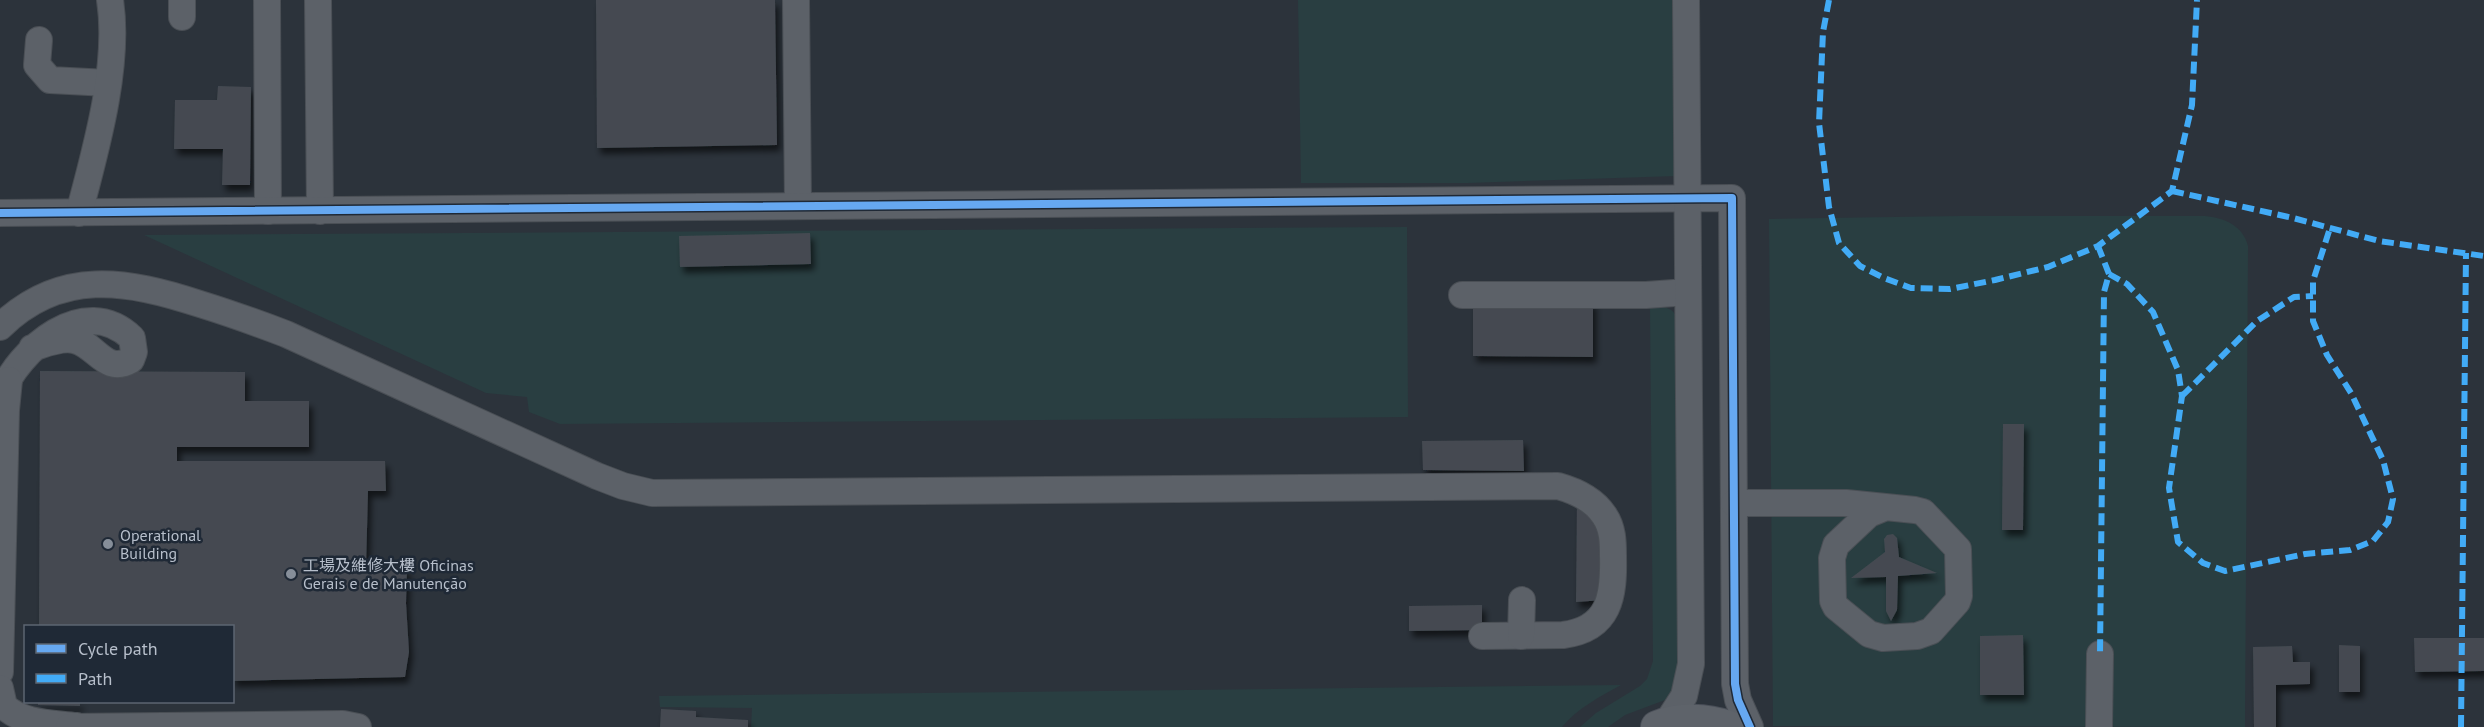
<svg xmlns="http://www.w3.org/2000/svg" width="2484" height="727" font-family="'PT Sans','Noto Sans SC',sans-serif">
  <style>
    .green { fill: #293e41 }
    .building { fill: #444a51; filter: url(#shadow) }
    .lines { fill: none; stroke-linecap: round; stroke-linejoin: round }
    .minor-casing { stroke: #4a4f55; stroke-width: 28 }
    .major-casing { stroke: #4a4f58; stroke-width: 34 }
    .minor { stroke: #5c6168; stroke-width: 26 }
    .major { stroke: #5e636a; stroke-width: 32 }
    .quiet { stroke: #42abf6; stroke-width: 6; stroke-dasharray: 12 6; stroke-linecap: butt }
    .cycleway-casing { stroke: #1f2936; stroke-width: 11 }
    .cycleway { stroke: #66a8f1; stroke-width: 8 }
    .poi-dot { fill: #868e99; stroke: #1f2936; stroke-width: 2 }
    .labels { text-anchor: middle; stroke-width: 5; stroke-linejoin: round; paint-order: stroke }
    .poi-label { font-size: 16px; fill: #b7bfcb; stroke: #1f2936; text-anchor: start }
  </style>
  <defs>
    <filter id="shadow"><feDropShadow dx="3.5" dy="6" stdDeviation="3" flood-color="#0009"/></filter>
  </defs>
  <rect width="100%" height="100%" fill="#2c333b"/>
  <g class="green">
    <polygon points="1298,0 1674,0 1677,176 1468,183 1301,183"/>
    <path d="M1960,216H2205C2225,218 2243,226 2248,246L2245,727L1773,726L1769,219Z"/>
    <polygon points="1407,227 1408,417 560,424 529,412 527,397 486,393 144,235"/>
    <path d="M1650,305C1663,307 1674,306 1678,321V677L1673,693L1665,700L1625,715L1608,727H1580L1596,713L1640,686L1647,679L1653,661Z"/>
    <path d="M1621,685C1599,697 1578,708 1562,727H751L752,708L660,707L659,696Z"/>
  </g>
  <g class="building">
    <polygon points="596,0 775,0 777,145 597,148"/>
    <polygon points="218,86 251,87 250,185 222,185 223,149 174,149 175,100 217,100"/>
    <polygon points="810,233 811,264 680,267 679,236"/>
    <polygon points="1473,301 1593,301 1593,357 1473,356"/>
    <polygon points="40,371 245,372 245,401 309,401 309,447 177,447 177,461 385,461 386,491 368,491 366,568 407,568 406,603 409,652 405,677 232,681 232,626 39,626"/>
    <polygon points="2003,424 2024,424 2023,530 2002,530"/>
    <polygon points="1523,440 1524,471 1423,470 1422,441"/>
    <polygon points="1577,501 1600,524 1604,600 1576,602"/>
    <polygon points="1893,534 1897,538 1899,557 1937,573 1898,576 1897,610 1891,621 1886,611 1886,577 1851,578 1885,552 1884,539 1887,535"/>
    <polygon points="1482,605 1482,630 1409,631 1409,606"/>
    <polygon points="2023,635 2024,695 1980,695 1980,636"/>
    <polygon points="2414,638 2484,638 2484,671 2415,672"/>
    <polygon points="2339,645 2360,646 2360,692 2339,692"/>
    <polygon points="2292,646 2293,662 2310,662 2310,684 2276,685 2276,727 2254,727 2253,647"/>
    <polygon points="38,702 80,702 80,706 38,705"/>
    <polygon points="661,709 696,711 696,717 748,720 748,727 660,727"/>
  </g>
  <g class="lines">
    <defs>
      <g id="minor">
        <polyline points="267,0 268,211"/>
        <polyline points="318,0 320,211"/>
        <polyline points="796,0 798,206"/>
        <polyline points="182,17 182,0"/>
        <polyline points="39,40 37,65 50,80 108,83"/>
        <polyline points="0,213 1732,198 1735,684 1738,700 1750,727"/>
        <path d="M79,213C96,149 120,65 110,0"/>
        <polyline points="1462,295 1646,295 1688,292"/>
        <path d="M0,327C60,268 127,280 200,304C229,313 257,323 286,334L597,476L623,486L652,493L1558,486C1576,491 1594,500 1604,515C1613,528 1613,542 1613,556C1614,596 1610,629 1563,635L1482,636"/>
        <path d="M0,396C19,349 84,292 132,338L134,352L131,360C105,375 97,345 74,340C61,337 45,344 32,348"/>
        <polyline points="1734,503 1846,503 1915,510 1923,512 1958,549 1959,596 1957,602 1931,631 1917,636 1883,638 1869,634 1836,607 1833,601 1832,558 1836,545 1869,514 1886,507"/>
        <polyline points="1521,636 1522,600"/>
        <polyline points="0,672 6,410 9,380"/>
        <path d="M0,688L4,706C22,724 52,723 76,726"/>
        <polyline points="1666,724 1684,696 1691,664 1686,0"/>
        <polyline points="69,727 343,724 358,727"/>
        <polyline points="2099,727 2100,654"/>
      </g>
      <path id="major" d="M1657,727C1680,718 1706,719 1729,727"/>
    </defs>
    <use href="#minor" class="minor-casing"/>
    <use href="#major" class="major-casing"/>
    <use href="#minor" class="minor"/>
    <use href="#major" class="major"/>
    <g class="quiet">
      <polyline points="1829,0 1823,32 1819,123 1829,207 1839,243 1860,266 1884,278 1911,288 1950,289 1995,280 2048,267 2098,246 2172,191 2192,105 2197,0"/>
      <polyline points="2172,191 2293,218 2379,241 2484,256"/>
      <polyline points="2098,246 2109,274 2104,292 2100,654"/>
      <polyline points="2109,274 2127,284 2153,312 2178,370 2182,396 2169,488 2178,542 2203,563 2225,571 2305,554 2350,550 2373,541 2388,522 2393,499 2383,460 2351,393 2327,355 2313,321 2313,281 2330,228"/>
      <polyline points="2182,396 2257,321 2294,297 2313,296"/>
      <polyline points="2461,727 2466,253"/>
    </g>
    <defs>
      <polyline id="cycleway" points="0,213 1732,198 1735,684 1738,700 1750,727"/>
    </defs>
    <use href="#cycleway" class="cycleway-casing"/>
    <use href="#cycleway" class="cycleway"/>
  </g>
  <g class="poi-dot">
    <circle cx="108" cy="544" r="6"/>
    <circle cx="291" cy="574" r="6"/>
  </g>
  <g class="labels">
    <g class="poi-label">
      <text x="120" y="541">Operational<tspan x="120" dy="18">Building</tspan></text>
      <text x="303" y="571">工場及維修大樓 Oficinas<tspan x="303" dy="18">Gerais e de Manutenção</tspan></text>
    </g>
  </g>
  <rect x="24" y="625" width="210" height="78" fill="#1f2936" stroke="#5c6572" stroke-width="1.5"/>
  <rect x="36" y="644" width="30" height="9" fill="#66a8f1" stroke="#5c6572" stroke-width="1.5"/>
  <text x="78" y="655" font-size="18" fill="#b7bfcb">Cycle path</text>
  <rect x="36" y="674" width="30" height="9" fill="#42abf6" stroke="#5c6572" stroke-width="1.5"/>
  <text x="78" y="685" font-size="18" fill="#b7bfcb">Path</text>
</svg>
